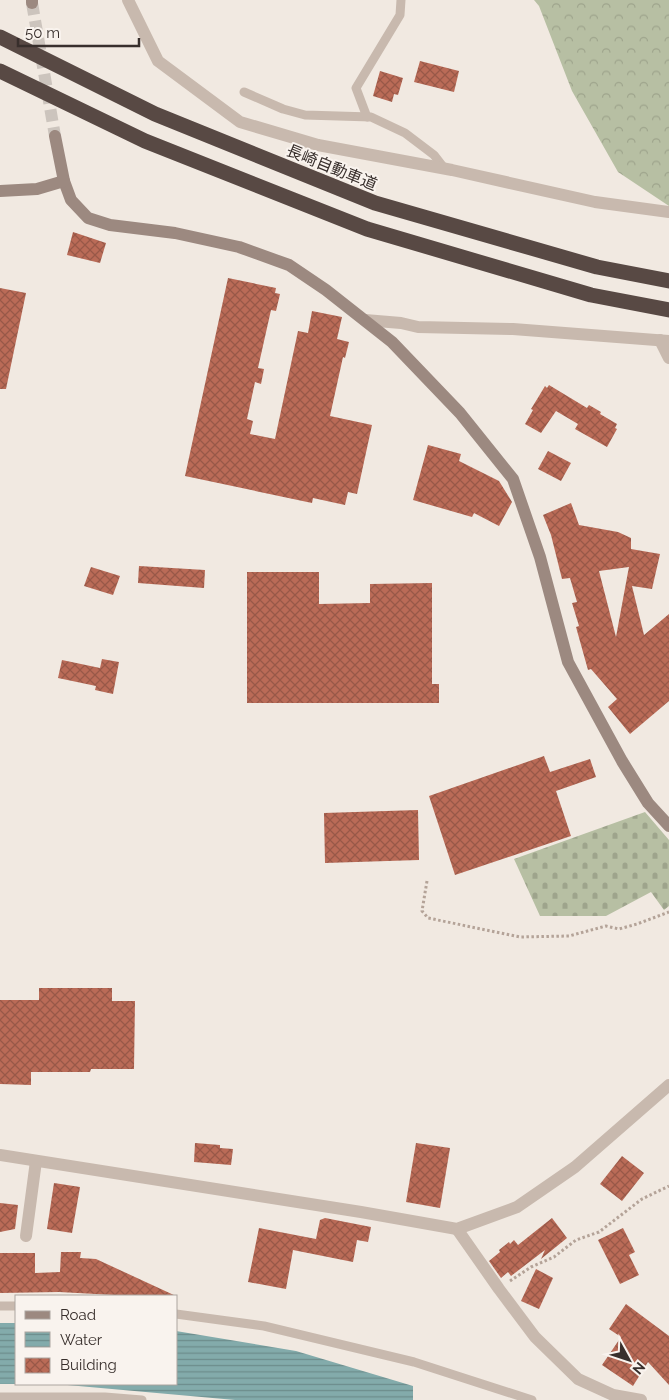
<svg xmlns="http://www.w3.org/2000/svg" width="669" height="1400" font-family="Raleway,'Noto Sans JP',sans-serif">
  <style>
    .forest { fill: url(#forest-crowns) }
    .cemetery { fill: url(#cemetery-stones) }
    .water { fill: url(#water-rules) }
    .building { fill: url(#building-cross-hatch); fill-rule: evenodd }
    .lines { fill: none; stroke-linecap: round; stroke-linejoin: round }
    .secondary-tunnel { stroke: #ccc4bd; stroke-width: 12; stroke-dasharray: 12 6; stroke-linecap: butt }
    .path { stroke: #b4a398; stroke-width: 3; stroke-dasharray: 2.5 2.5; stroke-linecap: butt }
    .lane { stroke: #c8b9ae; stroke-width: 9 }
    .street { stroke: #c8b9ae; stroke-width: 12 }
    .secondary { stroke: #9c8980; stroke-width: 12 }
    .highway { stroke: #584944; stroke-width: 15 }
    .labels { text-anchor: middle; stroke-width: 4; stroke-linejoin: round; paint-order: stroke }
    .street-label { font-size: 16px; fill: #382f2c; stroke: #f9f3ee }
  </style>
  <defs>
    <pattern id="forest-crowns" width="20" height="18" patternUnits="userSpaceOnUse" patternTransform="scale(1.25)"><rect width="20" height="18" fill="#b7bfa3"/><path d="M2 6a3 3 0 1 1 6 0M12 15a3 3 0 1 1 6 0" fill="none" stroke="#9ea48c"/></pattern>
    <pattern id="cemetery-stones" width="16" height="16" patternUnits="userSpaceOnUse" patternTransform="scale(1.25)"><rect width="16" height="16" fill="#b7bfa3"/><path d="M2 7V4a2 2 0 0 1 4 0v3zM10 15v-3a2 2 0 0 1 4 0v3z" fill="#9ea48c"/></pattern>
    <pattern id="water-rules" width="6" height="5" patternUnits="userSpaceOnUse" patternTransform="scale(1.25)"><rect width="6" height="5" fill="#83abab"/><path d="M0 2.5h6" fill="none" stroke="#6c8c8b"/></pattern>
    <pattern id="building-cross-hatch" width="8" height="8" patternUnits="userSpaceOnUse" patternTransform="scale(1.25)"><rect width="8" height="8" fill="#ba6b57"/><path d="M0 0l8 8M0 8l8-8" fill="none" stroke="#985848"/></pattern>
  </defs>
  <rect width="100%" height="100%" fill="#f1e9e1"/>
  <polygon class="forest" points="534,0 669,0 669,206 618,172 572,91 539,6"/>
  <polygon class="cemetery" points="645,812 669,840 669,906 664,910 651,892 606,916 540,916 514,859"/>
  <g class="water">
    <polygon points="0,1323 16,1323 16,1384 37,1384 0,1384"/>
    <polygon points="176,1331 296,1351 413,1386 413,1400 235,1400 56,1384 176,1384"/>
  </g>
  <g class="building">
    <polygon points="420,61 459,71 454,92 414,82"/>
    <polygon points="380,71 403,78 398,95 394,94 392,102 373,96"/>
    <polygon points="73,232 106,243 100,263 67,255"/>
    <polygon points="228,278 276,288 275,293 280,294 276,311 271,310 258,368 264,369 261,384 255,382 247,419 253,421 250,434 275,439 298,331 308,333 312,311 342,317 337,339 349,342 345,358 343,357 330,416 372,425 357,494 348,492 345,505 313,498 312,503 185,476"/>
    <polygon points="0,288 26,293 6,389 0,389"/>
    <polygon points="549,385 587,408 589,405 601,412 600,414 617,424 615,428 617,429 607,447 575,429 578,424 556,411 541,433 525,424 533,410 531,409 539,396 545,386 547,388"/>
    <polygon points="428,445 461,454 459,461 499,481 512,502 499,526 474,513 472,517 413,500"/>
    <polygon points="548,451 571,463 561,481 538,469"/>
    <path d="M571,503L579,525L618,532L631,538V549L660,554L652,589L632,586L644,635L669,614V701L630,734L608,707L617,699L591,669L588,670L576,627L579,626L572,603L577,602L570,578L562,579L551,535L543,515ZM629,567L628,572L616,637L599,571Z"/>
    <polygon points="139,566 205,570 204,588 138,583"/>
    <polygon points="91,567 120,576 113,595 84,586"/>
    <polygon points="247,572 319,572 319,604 370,603 370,584 432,583 432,684 439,684 439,703 247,703"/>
    <polygon points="102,659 119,662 113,694 95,690 96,686 58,678 62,660 100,668"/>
    <polygon points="544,756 550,772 590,759 596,777 556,791 571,836 455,875 429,796"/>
    <polygon points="418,810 419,860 325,863 324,813"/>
    <polygon points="39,988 112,988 112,1001 135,1001 134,1069 91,1069 90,1072 31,1072 31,1085 0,1084 0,1000 39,1000"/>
    <polygon points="195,1143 220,1145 220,1148 233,1149 231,1165 194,1162"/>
    <polygon points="416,1143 450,1148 440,1208 406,1202"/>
    <polygon points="622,1156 644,1173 622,1201 600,1184"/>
    <polygon points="54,1183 80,1187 72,1233 47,1229"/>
    <polygon points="0,1203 18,1205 15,1229 0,1232"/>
    <polygon points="325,1218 371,1227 368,1242 357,1240 353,1262 293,1250 286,1289 248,1282 259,1228 316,1239 320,1220"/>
    <polygon points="552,1218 567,1238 541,1259 545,1250 511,1276 508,1272 501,1278 489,1261 500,1252 499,1250 509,1242 510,1244 514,1240 518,1245"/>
    <polygon points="623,1228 635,1252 629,1255 639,1275 620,1284 598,1240"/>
    <polygon points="61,1252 81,1252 80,1258 96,1259 176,1296 132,1296 59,1292 0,1293 0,1253 35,1253 35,1273 60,1272"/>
    <polygon points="536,1269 553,1278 539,1309 521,1301"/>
    <polygon points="626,1304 669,1336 669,1385 648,1362 633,1386 602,1365 621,1337 609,1329"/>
  </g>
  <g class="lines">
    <polyline class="secondary-tunnel" points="32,3 55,136"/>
    <g class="path">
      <polyline points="427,881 422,911 428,918 520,937 569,936 606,926 619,929 637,924 669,912"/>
      <polyline points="510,1281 531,1267 554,1257 576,1240 599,1232 642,1199 669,1186"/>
    </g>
    <g class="lane">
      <polyline points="244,92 283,109 305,115 371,117 405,133 434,155 444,168"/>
      <polyline points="367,117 356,88 400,15 401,0"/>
      <polyline points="0,1306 16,1306"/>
      <polyline points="176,1314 264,1326 414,1362 532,1400"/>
      <polyline points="0,1397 105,1397 142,1400"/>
    </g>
    <g class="street">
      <polyline points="128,0 158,61 240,122 318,145 452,170 595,202 669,212"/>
      <polyline points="365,320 401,323 418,327 513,329 669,341"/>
      <polyline points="660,340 669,358"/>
      <polyline points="0,1155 361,1212 457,1229 517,1207 575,1167 669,1085"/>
      <polyline points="457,1229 499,1289 535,1337 578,1379 613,1395 641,1400"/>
      <polyline points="26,1236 36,1161"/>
    </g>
    <g class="secondary">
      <polyline points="32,0 32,3"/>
      <polyline points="55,136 64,181 71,200 88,218 110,225 175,233 239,247 289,265 326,290 392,342 460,413 513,479 540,557 568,662 622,761 648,803 669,826"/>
      <polyline points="0,191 37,189 64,181"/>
    </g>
    <g class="highway">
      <polyline points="0,37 155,114 375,203 597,267 669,281"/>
      <polyline points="0,71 145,141 367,229 591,295 669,310"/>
    </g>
  </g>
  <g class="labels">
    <g class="street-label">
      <text transform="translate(332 167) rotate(22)" y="6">長崎自動車道</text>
    </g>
  </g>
  <rect x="15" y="1295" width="162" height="90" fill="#f9f3ee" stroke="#aca5a0"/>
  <rect x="25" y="1311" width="25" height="8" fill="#9c8980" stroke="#aca5a0"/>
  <text x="60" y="1320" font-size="15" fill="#382f2c">Road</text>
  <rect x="25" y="1332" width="25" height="15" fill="url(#water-rules)" stroke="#aca5a0"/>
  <text x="60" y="1345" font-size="15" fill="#382f2c">Water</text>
  <rect x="25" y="1358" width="25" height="15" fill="url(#building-cross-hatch)" stroke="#aca5a0"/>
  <text x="60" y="1370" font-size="15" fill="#382f2c">Building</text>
  <g transform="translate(629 1360) rotate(130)" stroke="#f9f3ee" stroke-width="4" paint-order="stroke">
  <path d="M0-4L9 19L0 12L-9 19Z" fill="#382f2c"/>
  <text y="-8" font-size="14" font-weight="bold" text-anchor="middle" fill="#382f2c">N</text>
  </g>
  <path d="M18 38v8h121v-8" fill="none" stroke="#382f2c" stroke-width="2.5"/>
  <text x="25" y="38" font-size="15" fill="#382f2c" stroke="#f9f3ee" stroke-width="4" paint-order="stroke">50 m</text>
</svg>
